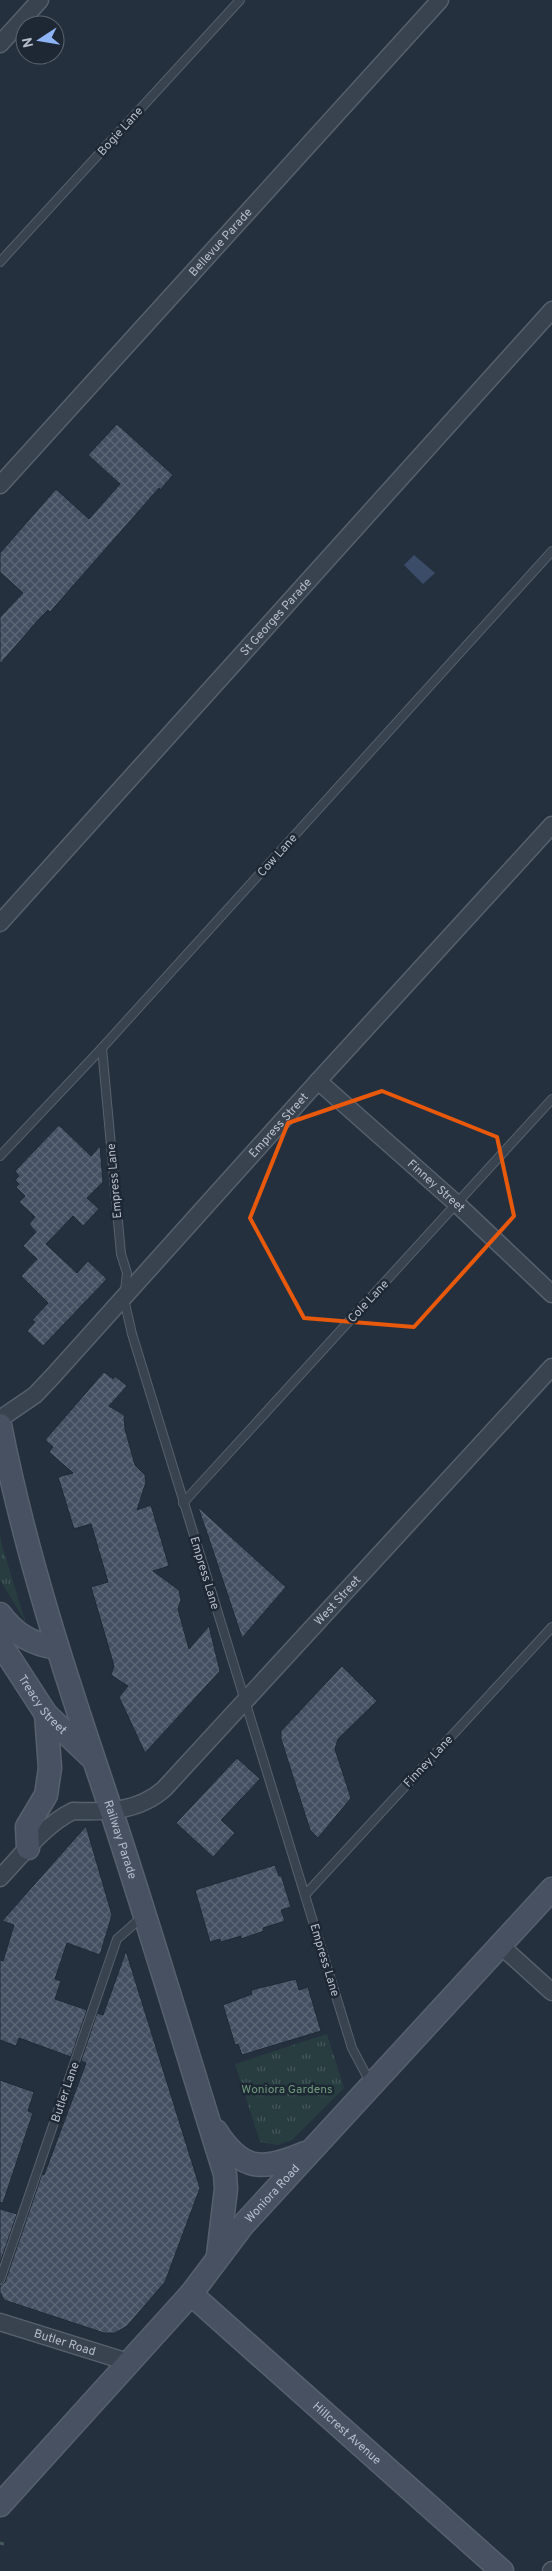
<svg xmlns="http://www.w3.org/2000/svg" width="552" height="2571" font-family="Overpass,sans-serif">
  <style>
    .park { fill: url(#park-tufts) }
    .water { fill: #3b4c68 }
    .building { fill: url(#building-cross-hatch); stroke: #202936 }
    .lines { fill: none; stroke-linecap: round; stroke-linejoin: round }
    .lane-casing { stroke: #57606d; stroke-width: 10 }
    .street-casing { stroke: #57606d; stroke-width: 19 }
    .secondary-casing { stroke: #57606d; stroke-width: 25 }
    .path { stroke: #455a5d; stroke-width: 3; stroke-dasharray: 4 4; stroke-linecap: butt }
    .lane { stroke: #39424f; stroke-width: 8 }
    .street { stroke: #39424f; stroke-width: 16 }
    .secondary { stroke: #475162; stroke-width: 22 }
    .marked { fill: none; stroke: #e8590c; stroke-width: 4; stroke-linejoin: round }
    .labels { text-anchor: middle; stroke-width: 5; stroke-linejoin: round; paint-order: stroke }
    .street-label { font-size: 12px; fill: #b6bdca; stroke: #1e2734 }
    .park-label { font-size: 12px; fill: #6d9a79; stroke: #1e2734 }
  </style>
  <defs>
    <pattern id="park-tufts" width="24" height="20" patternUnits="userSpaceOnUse" patternTransform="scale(1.25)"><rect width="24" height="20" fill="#273d40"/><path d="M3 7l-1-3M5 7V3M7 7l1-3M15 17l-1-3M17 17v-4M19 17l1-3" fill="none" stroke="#44575a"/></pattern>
    <pattern id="building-cross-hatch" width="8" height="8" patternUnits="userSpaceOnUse" patternTransform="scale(1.25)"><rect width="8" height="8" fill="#445061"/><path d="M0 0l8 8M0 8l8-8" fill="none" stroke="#5d6776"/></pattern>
  </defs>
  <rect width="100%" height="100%" fill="#25303f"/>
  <g class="park">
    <polygon points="0,1534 2,1545 25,1621 0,1580"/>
    <polygon points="327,2034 344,2088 292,2140 278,2145 260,2142 235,2064"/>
  </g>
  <polygon class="water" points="414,555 435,573 423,584 404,565"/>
  <g class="building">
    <polygon points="117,424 173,475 160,490 159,488 50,612 48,610 39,619 0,664 0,617 23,593 0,572 0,553 56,489 89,519 120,484 88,455"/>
    <polygon points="59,1125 91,1156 100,1146 103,1182 87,1198 99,1209 83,1226 73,1216 46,1244 77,1273 88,1261 107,1279 43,1346 27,1331 35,1322 32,1320 48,1303 21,1276 37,1259 23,1246 36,1232 29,1224 35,1217 19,1202 25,1196 16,1187 19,1184 15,1180 19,1176 15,1171"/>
    <polygon points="104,1372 113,1379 115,1376 127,1386 109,1406 124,1415 125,1429 135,1465 145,1475 146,1482 137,1510 151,1505 169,1566 153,1571 179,1590 181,1600 178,1609 189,1649 209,1626 220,1671 145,1753 119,1697 128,1686 111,1675 114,1666 91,1587 108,1582 91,1524 74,1529 58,1477 73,1473 49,1452 53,1447 45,1440"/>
    <polygon points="198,1507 286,1587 242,1638 210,1542"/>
    <polygon points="342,1666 377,1701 338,1739 335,1749 351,1798 318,1838 310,1830 281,1739 281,1731"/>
    <polygon points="237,1758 260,1779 221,1820 235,1833 213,1857 176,1823"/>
    <polygon points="86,1826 112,1915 100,1955 67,1943 55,1979 61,1981 55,1999 87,2010 71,2057 19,2038 16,2046 0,2040 0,1960 3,1961 14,1925 2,1921"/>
    <polygon points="275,1865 279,1876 281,1875 291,1907 281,1910 285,1921 263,1928 264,1931 241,1939 241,1936 221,1942 220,1939 210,1942 195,1890"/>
    <polygon points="126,1951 200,2188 165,2282 127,2326 115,2333 104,2333 4,2300 0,2292 0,2286 5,2282 42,2174 44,2175 86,2063 81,2061 97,2013 103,2015"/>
    <polygon points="296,1979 299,1990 308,1987 321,2031 242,2055 238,2044 235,2045 223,2005 252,1994 251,1990"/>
    <polygon points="0,2080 34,2092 28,2111 33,2113 3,2203 0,2202"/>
    <polygon points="0,2209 17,2214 0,2263"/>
  </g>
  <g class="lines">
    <defs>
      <g id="lane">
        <polyline points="0,262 240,0"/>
        <polyline points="102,1048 121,1254 127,1273 124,1299 132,1334 352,2048 370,2082"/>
        <polyline points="0,1156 102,1048 552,551"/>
        <polyline points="183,1503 552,1099"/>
        <polyline points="305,1895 552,1627"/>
        <polyline points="0,2280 117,1939 142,1917"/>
      </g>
      <g id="street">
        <polyline points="0,44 40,0"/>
        <path id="s1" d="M0,485L440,0"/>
        <path id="s2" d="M0,923L552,310"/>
        <path id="s3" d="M318,1081L457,1204L552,1294"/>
        <path id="s4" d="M0,1419L35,1395L53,1376L318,1081L552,825"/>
        <path id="s5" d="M0,1878C22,1855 44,1825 73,1811C106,1812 138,1812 164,1789L552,1367"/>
        <polyline points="500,1945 552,1992"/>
        <path id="s6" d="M0,2322L128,2362"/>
        <polyline points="551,2571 552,2570"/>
      </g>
      <g id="secondary">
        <path id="s7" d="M0,1425C26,1557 68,1683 111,1810C151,1931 187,2053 225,2174L226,2189L218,2255"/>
        <path d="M0,1614C15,1634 31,1644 57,1648"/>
        <path id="s8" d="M0,1643L46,1714L90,1756"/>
        <polyline points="28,1848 27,1827 46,1795 50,1768 46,1714"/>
        <path d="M216,2131C242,2172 263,2171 305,2153"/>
        <path id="s9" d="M191,2294L502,2571"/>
        <path id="s10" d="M0,2505L191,2294L243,2225L552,1889"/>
      </g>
    </defs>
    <use href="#lane" class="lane-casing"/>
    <use href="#street" class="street-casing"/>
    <use href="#secondary" class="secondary-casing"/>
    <polyline class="path" points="0,2543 6,2545"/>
    <use href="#lane" class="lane"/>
    <use href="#street" class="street"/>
    <use href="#secondary" class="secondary"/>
  </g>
  <path class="marked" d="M382,1091L497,1137L514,1216L414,1327L304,1318L250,1218L288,1123Z"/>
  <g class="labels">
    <g class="street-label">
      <text transform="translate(120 131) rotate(-48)" y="4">Bogie Lane</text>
      <text dy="4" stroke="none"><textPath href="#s1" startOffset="328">Bellevue Parade</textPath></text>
      <text dy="4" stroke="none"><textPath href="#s2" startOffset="412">St Georges Parade</textPath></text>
      <text transform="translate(277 855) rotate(-48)" y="4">Cow Lane</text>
      <text dy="4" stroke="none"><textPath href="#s4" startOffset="406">Empress Street</textPath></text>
      <text transform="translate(114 1181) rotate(-95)" y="4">Empress Lane</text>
      <text dy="4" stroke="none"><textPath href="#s3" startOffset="158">Finney Street</textPath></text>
      <text transform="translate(368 1301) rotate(-47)" y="4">Cole Lane</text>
      <text transform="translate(205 1573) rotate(73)" y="4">Empress Lane</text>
      <text dy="4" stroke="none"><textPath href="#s5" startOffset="452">West Street</textPath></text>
      <text dy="4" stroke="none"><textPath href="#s8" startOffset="75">Treacy Street</textPath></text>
      <text transform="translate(428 1761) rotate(-47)" y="4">Finney Lane</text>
      <text dy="4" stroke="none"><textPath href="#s7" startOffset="432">Railway Parade</textPath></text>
      <text transform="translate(325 1960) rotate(73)" y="4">Empress Lane</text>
      <text transform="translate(65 2092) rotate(-71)" y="4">Butler Lane</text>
      <text dy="4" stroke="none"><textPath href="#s10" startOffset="414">Woniora Road</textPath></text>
      <text dy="4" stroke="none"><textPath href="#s6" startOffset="68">Butler Road</textPath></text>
      <text dy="4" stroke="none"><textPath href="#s9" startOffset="209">Hillcrest Avenue</textPath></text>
    </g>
    <g class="park-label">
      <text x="287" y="2093">Woniora Gardens</text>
    </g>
  </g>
  <g transform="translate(40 40) rotate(258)"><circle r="24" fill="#1e2734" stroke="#5b6370"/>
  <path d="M0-4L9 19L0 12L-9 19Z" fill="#8eb4f6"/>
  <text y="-8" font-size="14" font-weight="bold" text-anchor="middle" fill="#b6bdca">N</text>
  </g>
</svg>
